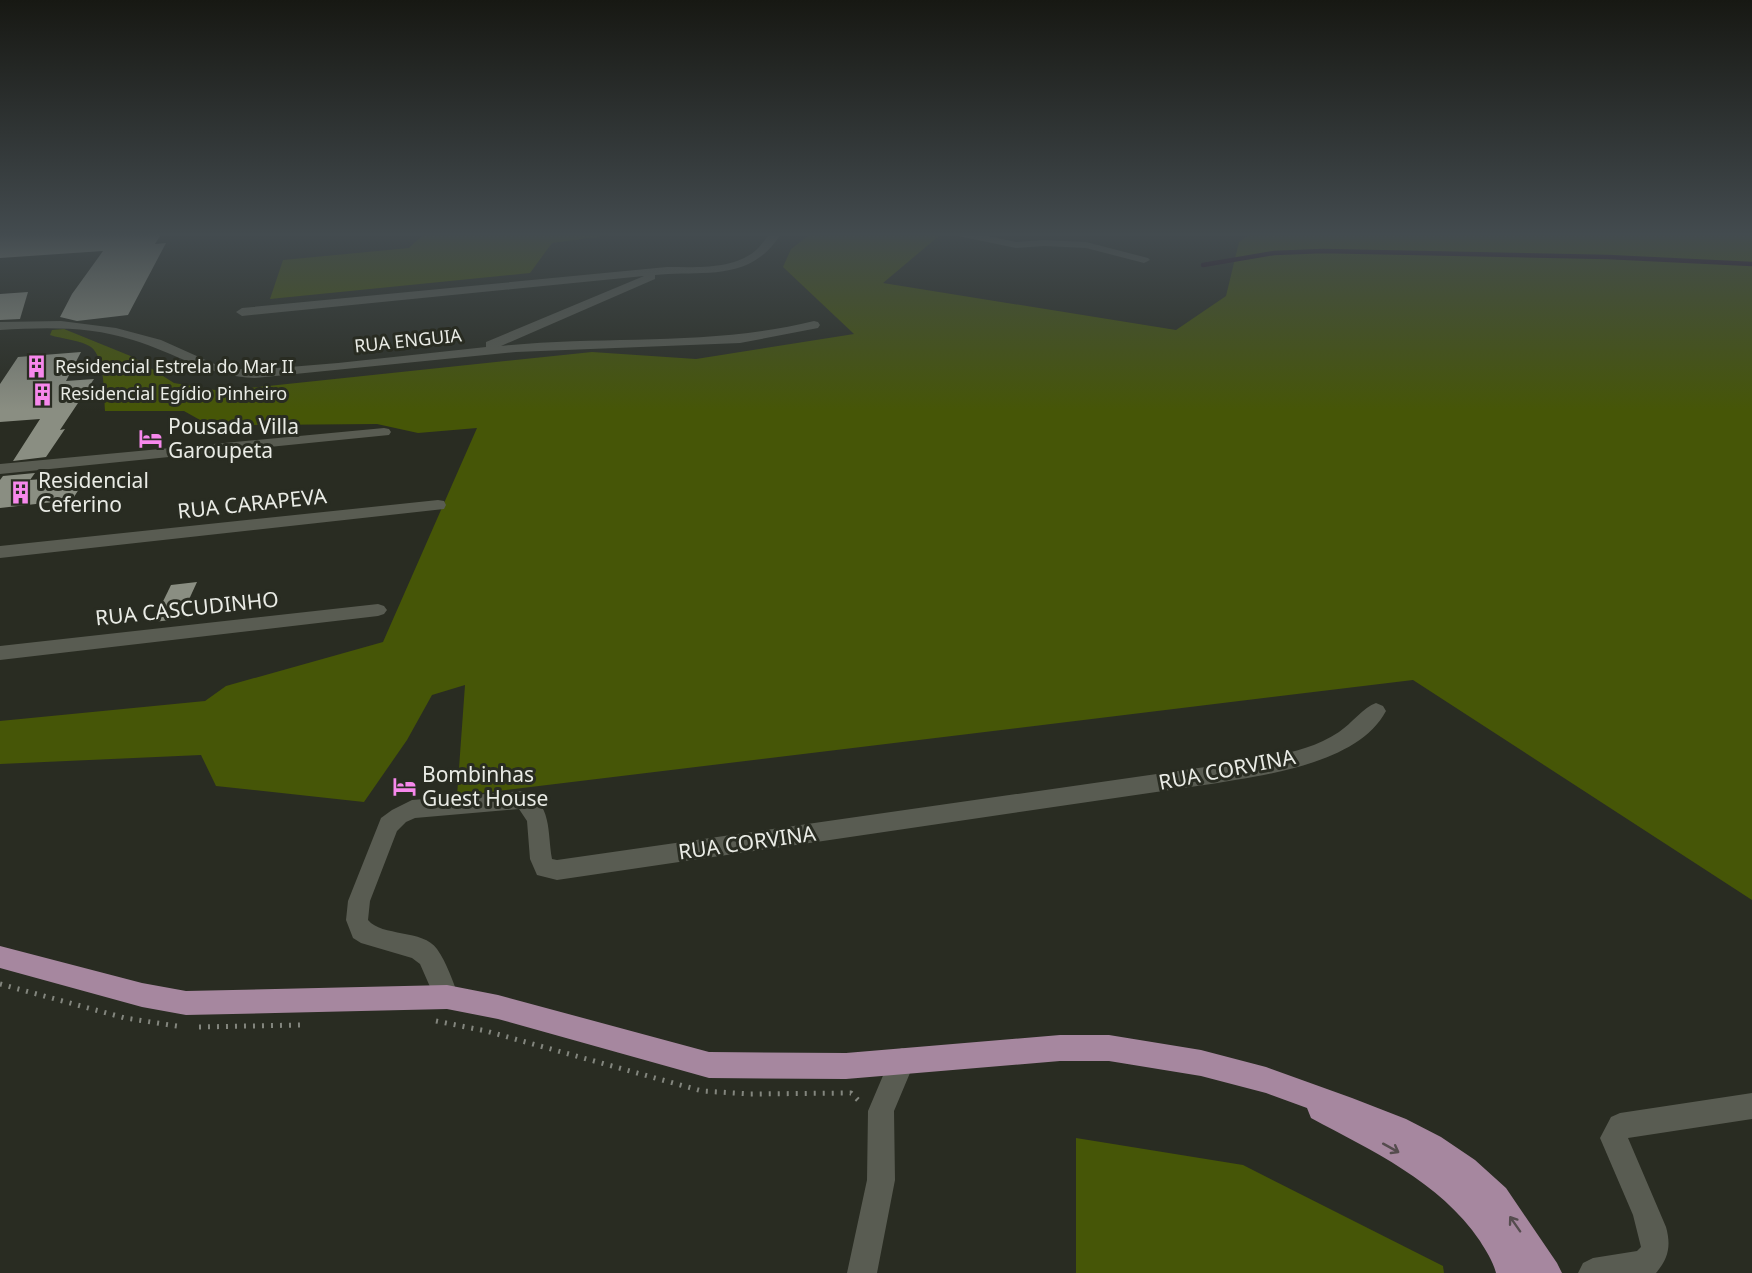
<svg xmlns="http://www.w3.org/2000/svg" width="1752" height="1273" font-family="'Noto Sans',sans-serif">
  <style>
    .green { fill: #465607 }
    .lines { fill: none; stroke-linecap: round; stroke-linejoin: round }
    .stream { stroke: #1f011d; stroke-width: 4.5 }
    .building { fill: #8a8e82 }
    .path { stroke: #83867e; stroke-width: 5; stroke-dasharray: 2 7; stroke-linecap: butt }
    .minor { fill: #595c52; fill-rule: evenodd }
    .major { fill: #a6879f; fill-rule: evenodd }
    .oneway { stroke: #554c4e }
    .labels { text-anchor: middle; stroke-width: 6; stroke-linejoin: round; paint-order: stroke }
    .far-street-label { font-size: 18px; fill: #e9ebe5; stroke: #292c22 }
    .far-poi-label { font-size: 18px; fill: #e9ebe5; stroke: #292c22; text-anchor: start }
    .poi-label { font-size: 21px; fill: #e9ebe5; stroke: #292c22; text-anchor: start }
    .street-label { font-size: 21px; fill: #e9ebe5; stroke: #292c22 }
  </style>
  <rect width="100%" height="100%" fill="#292c22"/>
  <g class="green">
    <polygon points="425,233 627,233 552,243 530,273 270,299 283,260 409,248"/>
    <path d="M812,233H923L940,235L883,283L1176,330L1226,296L1239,242L1252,233H1752V900L1413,680L457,796L465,685L432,695L407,740L364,802L216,786L201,755L0,764V721L205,701L226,686L383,642L477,428L418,433L377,424L243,425L200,420L184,411H105C104,395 105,358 91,347C81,340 62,339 50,335L52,330L64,329L133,357L174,383L221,391L592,352L696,359L854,334L783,267L791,249Z"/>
    <polygon points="1076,1138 1243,1165 1443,1266 1444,1273 1076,1273"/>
  </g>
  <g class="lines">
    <polyline class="stream" points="1203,265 1274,253 1323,251 1608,257 1752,264"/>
  </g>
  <g class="building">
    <polygon points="0,233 162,233 155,244 166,243 128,315 77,321 60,317 72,294 103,251 0,258"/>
    <polygon points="28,292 20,319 0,320 0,294"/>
    <polygon points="81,352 66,381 94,379 60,430 65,429 46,457 13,461 40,419 0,422 0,384 18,357"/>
    <polygon points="35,473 30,480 88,475 72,500 0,508 0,480 3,476"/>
    <polygon points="197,582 180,619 153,622 171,585"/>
  </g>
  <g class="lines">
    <g class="path">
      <polyline points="0,984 125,1018 183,1027"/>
      <polyline points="436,1021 486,1031 702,1091 750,1094 851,1093 858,1100 858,1106"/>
      <polyline points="199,1027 300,1025"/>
    </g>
    <g class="minor">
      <path d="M771,233H782C776,241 769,251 760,257C731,279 689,271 655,275V279L501,346C607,335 708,347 814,321L818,322L820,325L818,328L740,343L516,352L255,378C210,377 175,353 133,340C90,326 45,327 0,330V322L61,321L116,328L161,340L219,366L236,369H265L338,363L486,347V342L644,276L242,316L236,312L242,308L667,267C695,267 732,270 755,251C761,246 765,239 771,233Z"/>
      <polygon points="953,233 974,233 1016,242 1044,240 1086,242 1148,258 1150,260 1144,263 1086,248 1044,246 1016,248 958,236"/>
      <polygon points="384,428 389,429 391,432 389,435 0,474 0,464"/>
      <polygon points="438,500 444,501 446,505 444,509 0,558 0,546"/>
      <polygon points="378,604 384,606 387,610 384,614 378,616 0,660 0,646"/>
      <path d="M1376,703L1383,706L1386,711C1358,764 1264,775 1211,784L557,880L537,875L530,859L527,821L519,809L415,818L406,822L397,831L370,901L368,920C382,937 423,929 437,949C447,963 453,982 459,997L456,1005L447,1009L438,1005L420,964L412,958L361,943L353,938L346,920L348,901L381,818L392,810L412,800L522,791C553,802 547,833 552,859L557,860L1254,760C1283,754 1314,749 1339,732C1351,724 1364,707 1376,703Z"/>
      <polygon points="902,1048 911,1052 915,1061 894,1111 895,1180 877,1273 847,1273 867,1180 868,1111 893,1052"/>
      <path d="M1752,1093V1119L1628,1138L1666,1227C1671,1245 1669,1258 1656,1273H1578L1583,1263L1593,1258L1637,1251L1641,1247L1633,1215L1600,1138L1611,1117L1620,1113Z"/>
    </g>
    <path class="major" d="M0,946L142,983L186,991L447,985L498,995L709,1052L846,1053L1060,1035H1109L1201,1050L1266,1067L1352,1098L1406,1119L1441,1137L1475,1160L1506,1188L1557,1263L1562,1273H1496C1493,1261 1486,1251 1480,1241C1439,1181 1372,1151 1311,1118L1307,1108L1266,1093L1201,1076L1109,1061H1060L846,1079L709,1078L498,1019L447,1009L186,1015L142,1007L0,968Z"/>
  </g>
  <defs><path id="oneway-shaft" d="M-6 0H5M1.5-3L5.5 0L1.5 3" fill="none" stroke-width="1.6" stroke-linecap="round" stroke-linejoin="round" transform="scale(1.5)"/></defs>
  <g class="oneway">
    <use href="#oneway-shaft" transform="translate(1391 1148) rotate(29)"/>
    <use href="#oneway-shaft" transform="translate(1515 1224) rotate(-125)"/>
  </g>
  <linearGradient id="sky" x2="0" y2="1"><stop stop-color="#171813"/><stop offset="0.57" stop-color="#434b4f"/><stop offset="1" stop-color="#434b4f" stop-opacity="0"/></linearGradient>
  <rect width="1752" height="411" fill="url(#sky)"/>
  <defs>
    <symbol id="building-bare" viewBox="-9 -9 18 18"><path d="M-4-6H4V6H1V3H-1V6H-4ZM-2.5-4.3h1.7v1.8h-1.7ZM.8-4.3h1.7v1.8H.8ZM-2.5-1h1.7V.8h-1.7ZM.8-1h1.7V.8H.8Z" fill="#f788ec" stroke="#292c22" stroke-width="2.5" paint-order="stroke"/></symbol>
    <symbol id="hotel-bare" viewBox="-9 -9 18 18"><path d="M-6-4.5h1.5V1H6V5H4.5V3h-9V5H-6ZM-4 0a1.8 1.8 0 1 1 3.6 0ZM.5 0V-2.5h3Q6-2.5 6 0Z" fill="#f788ec" stroke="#292c22" stroke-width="2.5" paint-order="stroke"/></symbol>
  </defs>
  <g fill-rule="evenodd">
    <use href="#building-bare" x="20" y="350" width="33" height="33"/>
    <use href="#building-bare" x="26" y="378" width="33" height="33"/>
    <use href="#hotel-bare" x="134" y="422" width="33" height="33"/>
    <use href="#building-bare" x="4" y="476" width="33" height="33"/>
    <use href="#hotel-bare" x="388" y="770" width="33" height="33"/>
  </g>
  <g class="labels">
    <g class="far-street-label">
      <text transform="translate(408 341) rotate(-6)" y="6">RUA ENGUIA</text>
    </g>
    <g class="far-poi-label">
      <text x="55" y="373">Residencial Estrela do Mar II</text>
      <text x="60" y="400">Residencial Egídio Pinheiro</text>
    </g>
    <g class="poi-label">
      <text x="168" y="434">Pousada Villa<tspan x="168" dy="24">Garoupeta</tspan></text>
      <text x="38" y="488">Residencial<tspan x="38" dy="24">Ceferino</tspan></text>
      <text x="422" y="782">Bombinhas<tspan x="422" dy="24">Guest House</tspan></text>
    </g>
    <g class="street-label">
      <text transform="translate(252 504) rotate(-6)" y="7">RUA CARAPEVA</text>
      <text transform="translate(187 609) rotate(-6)" y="7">RUA CASCUDINHO</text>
      <text transform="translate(1227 770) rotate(-11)" y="7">RUA CORVINA</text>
      <text transform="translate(747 843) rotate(-8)" y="7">RUA CORVINA</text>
    </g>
  </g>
</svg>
